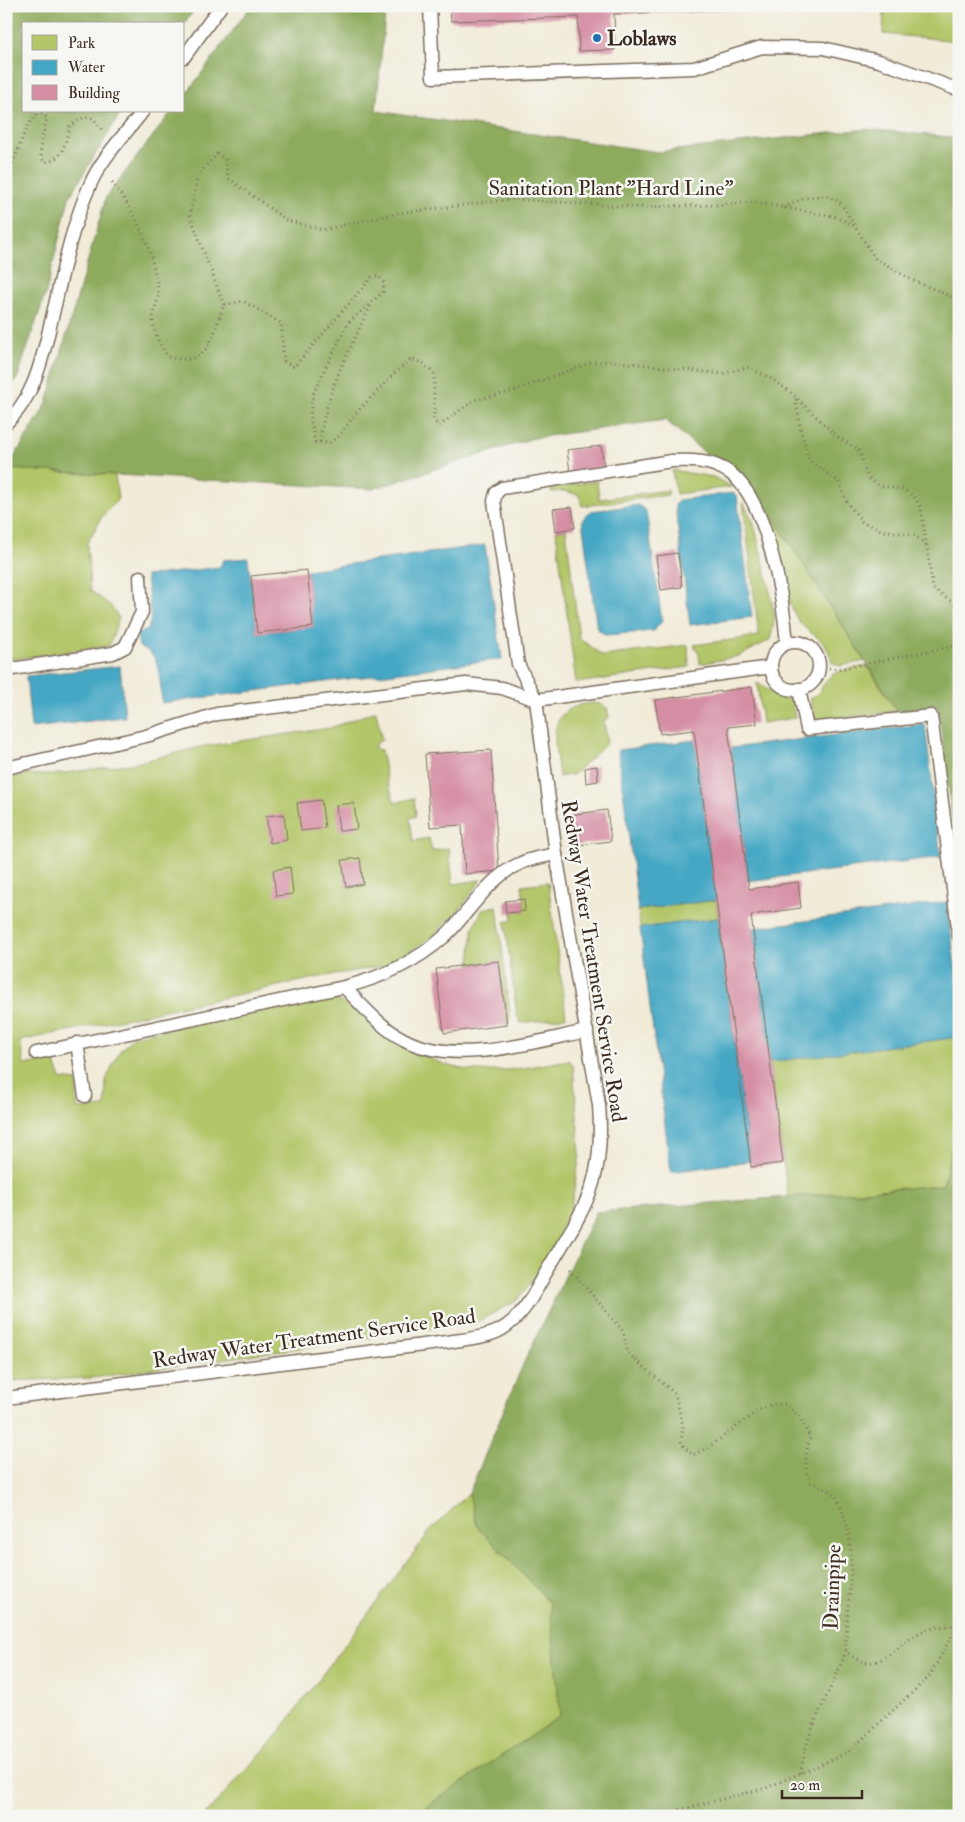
<svg xmlns="http://www.w3.org/2000/svg" width="965" height="1822" font-family="'IM FELL Double Pica',serif">
  <style>
    .green { fill: #b3c669; stroke: #777844 }
    .forest { fill: #8eab5d; stroke: #646a3e }
    .water { fill: #44a7c4; stroke: #406871 }
    .building { fill: #d58ea4 }
    .lines { fill: none; stroke-linecap: round; stroke-linejoin: round }
    .service-casing { stroke: #7b6e5f; stroke-width: 15 }
    .path { stroke: #7b6e5f; stroke-width: 3; stroke-dasharray: 1 4; stroke-linecap: butt }
    .service { stroke: #fff; stroke-width: 12 }
    .poi-dot { fill: #1f6fb2; stroke: #f6f6f2; stroke-width: 2 }
    .labels { text-anchor: middle; stroke-width: 5; stroke-linejoin: round; paint-order: stroke }
    .poi-label { font-size: 21px; font-weight: bold; fill: #3b2a1e; stroke: #f6f6f2; text-anchor: start }
    .street-label { font-size: 21px; fill: #3b2a1e; stroke: #f6f6f2 }
  </style>
  <rect width="100%" height="100%" fill="#f6f6f2"/>
  <filter id="ink" filterUnits="userSpaceOnUse"><feTurbulence type="fractalNoise" baseFrequency=".02" numOctaves="2"/><feDisplacementMap in="SourceGraphic" scale="10" xChannelSelector="R" yChannelSelector="G"/><feConvolveMatrix kernelMatrix="1 2 1 2 8 2 1 2 1" color-interpolation-filters="sRGB"/></filter>
  <filter id="wash" filterUnits="userSpaceOnUse"><feTurbulence type="fractalNoise" baseFrequency=".0096" numOctaves="4" result="noise"/><feDisplacementMap in="SourceGraphic" scale="20" xChannelSelector="R" yChannelSelector="G"/><feGaussianBlur stdDeviation="1.12" result="paint"/><feColorMatrix in="noise" values="0 0 0 0 0 0 0 0 0 0 0 0 0 0 0 0 0 1.4 0 .05"/><feComposite in="paint" operator="in"/></filter>
  <g filter="url(#wash)">
    <rect width="100%" height="100%" fill="#f1ebd8"/>
    <g class="green">
      <polygon points="884,6 959,6 959,41 883,34"/>
      <polygon points="6,469 115,475 118,499 102,517 87,543 90,590 111,606 119,618 109,646 6,660"/>
      <polygon points="672,470 713,477 732,487 676,494"/>
      <polygon points="597,481 599,499 668,490 668,495 582,506 579,495 564,491 551,492 551,487"/>
      <path d="M762,500L865,661L840,666L832,662C825,632 807,638 795,615C778,580 774,537 762,500Z"/>
      <polygon points="743,502 753,521 765,568 775,617 770,640 739,656 700,664 699,654 694,645 759,636"/>
      <polygon points="566,529 579,638 603,656 688,645 689,667 576,683 556,531"/>
      <path d="M867,666L897,711L815,722L810,698C824,692 822,682 832,675C841,669 856,668 867,666Z"/>
      <polygon points="757,683 776,695 792,701 795,718 762,723"/>
      <path d="M592,703L601,704L607,708L609,718L604,720L607,743L574,774L559,777C555,740 544,708 592,703Z"/>
      <path d="M376,711L382,740L375,744V749L381,750L387,781L395,803L414,798L416,816L410,818L413,841L429,838L432,851L449,848L453,884L481,880L459,910L429,940L383,966L320,977L20,1041L24,1065L54,1060L61,1079L77,1081V1109L105,1107L106,1080L119,1052L134,1036L324,996C350,1003 367,1020 389,1035C418,1055 456,1074 492,1071C518,1070 544,1064 569,1060L573,1065L580,1154L570,1214L542,1270L516,1301L473,1324L406,1331L393,1319L380,1324L372,1337L93,1378L6,1381V779L28,774L51,775L135,763L205,746L330,728Z"/>
      <polygon points="548,882 566,1017 521,1023 517,1016 505,922 513,920 512,912 525,911 522,885"/>
      <polygon points="716,900 718,918 640,928 638,910"/>
      <polygon points="497,906 510,1017 507,1025 499,961 470,964 473,928 483,909"/>
      <polygon points="959,1037 959,1120 943,1185 788,1197 770,1062"/>
      <polygon points="469,1493 477,1526 550,1603 560,1716 413,1816 204,1816 274,1739 430,1531"/>
    </g>
    <g class="forest">
      <polygon points="6,6 197,6 184,24 24,24 24,111 122,111 69,198 46,292 17,379 6,391"/>
      <polygon points="251,6 386,6 376,111 658,152 866,129 959,138 959,869 938,706 897,711 762,500 665,420 534,438 373,489 7,469 47,403 106,197 172,111 184,111 184,97"/>
      <polygon points="959,1120 959,1816 413,1816 560,1716 550,1603 477,1526 469,1493 525,1360 596,1212 943,1185"/>
    </g>
    <g class="water">
      <polygon points="733,493 737,496 752,617 690,625 675,505 679,500"/>
      <polygon points="638,505 646,511 662,621 654,631 606,635 597,629 582,520 591,511"/>
      <path d="M485,545L502,659L162,703C159,682 163,653 139,647L137,634L148,630L151,618L146,576L220,567L223,560L248,558L257,633L313,627L307,570Z"/>
      <polygon points="120,666 125,717 31,728 26,676"/>
      <polygon points="925,724 941,857 748,881 731,748"/>
      <polygon points="695,740 716,900 638,910 618,750"/>
      <polygon points="947,902 959,996 959,1037 770,1062 753,928"/>
      <polygon points="718,918 750,1161 671,1172 640,928"/>
    </g>
    <g id="blocks">
      <g class="building">
        <polygon points="450,6 770,6 770,8 614,14 615,50 579,51 578,17 451,21"/>
        <polygon points="601,446 604,467 570,472 567,450"/>
        <polygon points="572,507 575,528 556,531 553,509"/>
        <polygon points="678,553 682,587 661,590 656,556"/>
        <polygon points="307,570 313,627 257,633 251,576"/>
        <polygon points="752,687 757,724 728,727 749,889 798,882 801,908 751,915 783,1163 751,1167 694,730 660,734 655,700"/>
        <polygon points="491,750 499,871 465,874 462,825 430,827 425,754"/>
        <polygon points="597,766 598,781 586,783 585,768"/>
        <polygon points="321,800 325,828 301,831 297,803"/>
        <polygon points="354,803 357,829 339,831 336,805"/>
        <polygon points="607,810 611,841 571,846 568,815"/>
        <polygon points="284,814 287,840 270,843 266,816"/>
        <polygon points="360,858 363,884 346,887 342,860"/>
        <polygon points="290,867 293,894 276,896 273,870"/>
        <polygon points="524,899 525,911 506,913 505,901"/>
        <polygon points="499,961 507,1025 444,1033 436,969"/>
      </g>
    </g>
  </g>
  <g filter="url(#ink)">
    <use href="#blocks" fill-opacity="0" stroke="#7b6e5f" stroke-width="1"/>
    <g class="lines">
      <defs>
        <g id="service">
          <polyline points="430,6 433,77 694,68 762,47 823,48 879,61 959,90"/>
          <polyline points="184,57 221,6"/>
          <path d="M6,423C38,395 45,345 55,305C64,265 73,223 90,185C102,157 125,135 143,111"/>
          <circle cx="795" cy="666" r="24"/>
          <path d="M771,667L536,700L518,664L494,501L496,493L502,488L671,461C691,460 712,460 730,473C768,501 783,598 787,643"/>
          <polyline points="6,670 113,653 125,647 142,612 140,577"/>
          <polyline points="799,689 807,729 931,716 959,936"/>
          <path d="M6,768L146,736L217,714L466,684L502,688L536,700L556,854L599,1105C605,1182 586,1205 548,1269C535,1291 525,1315 502,1329C487,1338 465,1339 447,1342L6,1398"/>
          <path d="M344,987C362,1005 380,1027 403,1039C454,1067 533,1042 587,1031"/>
          <polyline points="77,1043 85,1096"/>
          <path d="M36,1053L344,987C381,978 417,961 445,936C469,913 488,878 519,864C530,858 543,857 556,854"/>
        </g>
      </defs>
      <use href="#service" class="service-casing"/>
      <g class="path">
        <path d="M6,170L11,168L28,124L38,114H43L47,118L41,144V158L45,162C65,159 65,142 70,126L84,117L93,118L102,130"/>
        <path d="M112,182C136,214 154,251 158,291C159,300 154,309 153,318C153,333 160,345 168,357C211,368 211,337 224,305L243,301L281,323L284,361L294,367L372,277L379,276L384,283L383,292L348,323L322,375L313,394L310,415L315,442L329,443L339,436L357,412L395,373L411,359L423,363L434,373V421L439,426L474,400L511,392L592,362L613,361L722,374L747,367L769,377L789,391L839,438L858,449C863,459 863,475 872,481C890,494 907,479 921,508L933,589L959,607"/>
        <polyline points="6,185 11,168"/>
        <path d="M784,208C799,198 826,189 841,204C846,210 850,219 854,225"/>
        <polyline points="224,305 190,215 198,175 217,154 225,159 228,178 286,220 322,230 399,213 513,199 637,207 721,205 753,202 833,216 854,225 875,258 912,280 959,300"/>
        <polyline points="796,399 800,427 809,460 839,482 847,502 862,522 881,530 915,535 926,545"/>
        <path d="M320,442C325,393 350,348 371,305"/>
        <polyline points="819,667 839,669 959,645"/>
        <path d="M570,1269L623,1331L628,1353L675,1394L683,1426L681,1444L693,1455L709,1447L759,1410L772,1404H786L799,1416L810,1437C806,1453 803,1467 810,1482C820,1486 830,1489 837,1498C840,1502 842,1510 844,1516C859,1560 845,1605 846,1651C873,1678 892,1650 916,1635C928,1627 944,1626 958,1625"/>
        <path d="M801,1773C805,1730 832,1691 846,1651"/>
        <polyline points="655,1816 766,1788 847,1753 929,1677 958,1625"/>
      </g>
      <use href="#service" class="service"/>
    </g>
  </g>
  <circle class="poi-dot" cx="597" cy="38" r="5"/>
  <g class="labels">
    <g class="poi-label">
      <text x="607" y="45">Loblaws</text>
    </g>
    <g class="street-label">
      <text x="611" y="195">Sanitation Plant "Hard Line"</text>
      <text transform="translate(594 961) rotate(81)" y="7">Redway Water Treatment Service Road</text>
      <text transform="translate(314 1338) rotate(-8)" y="7">Redway Water Treatment Service Road</text>
      <text transform="translate(832 1587) rotate(-88)" y="7">Drainpipe</text>
    </g>
  </g>
  <rect width="965" height="1822" fill="none" stroke="#f6f6f2" stroke-width="25"/>
  <rect x="22" y="22" width="162" height="90" fill="#f6f6f2" stroke="#aba49d"/>
  <rect x="32" y="35" width="25" height="15" fill="#b3c669" stroke="#aba49d"/>
  <text x="68" y="48" font-size="15" fill="#3b2a1e">Park</text>
  <rect x="32" y="60" width="25" height="15" fill="#44a7c4" stroke="#aba49d"/>
  <text x="68" y="72" font-size="15" fill="#3b2a1e">Water</text>
  <rect x="32" y="85" width="25" height="15" fill="#d58ea4" stroke="#aba49d"/>
  <text x="68" y="98" font-size="15" fill="#3b2a1e">Building</text>
  <path d="M782 1790v8h80v-8" fill="none" stroke="#3b2a1e" stroke-width="2.5"/>
  <text x="790" y="1790" font-size="15" fill="#3b2a1e" stroke="#f6f6f2" stroke-width="4" paint-order="stroke">20 m</text>
</svg>
